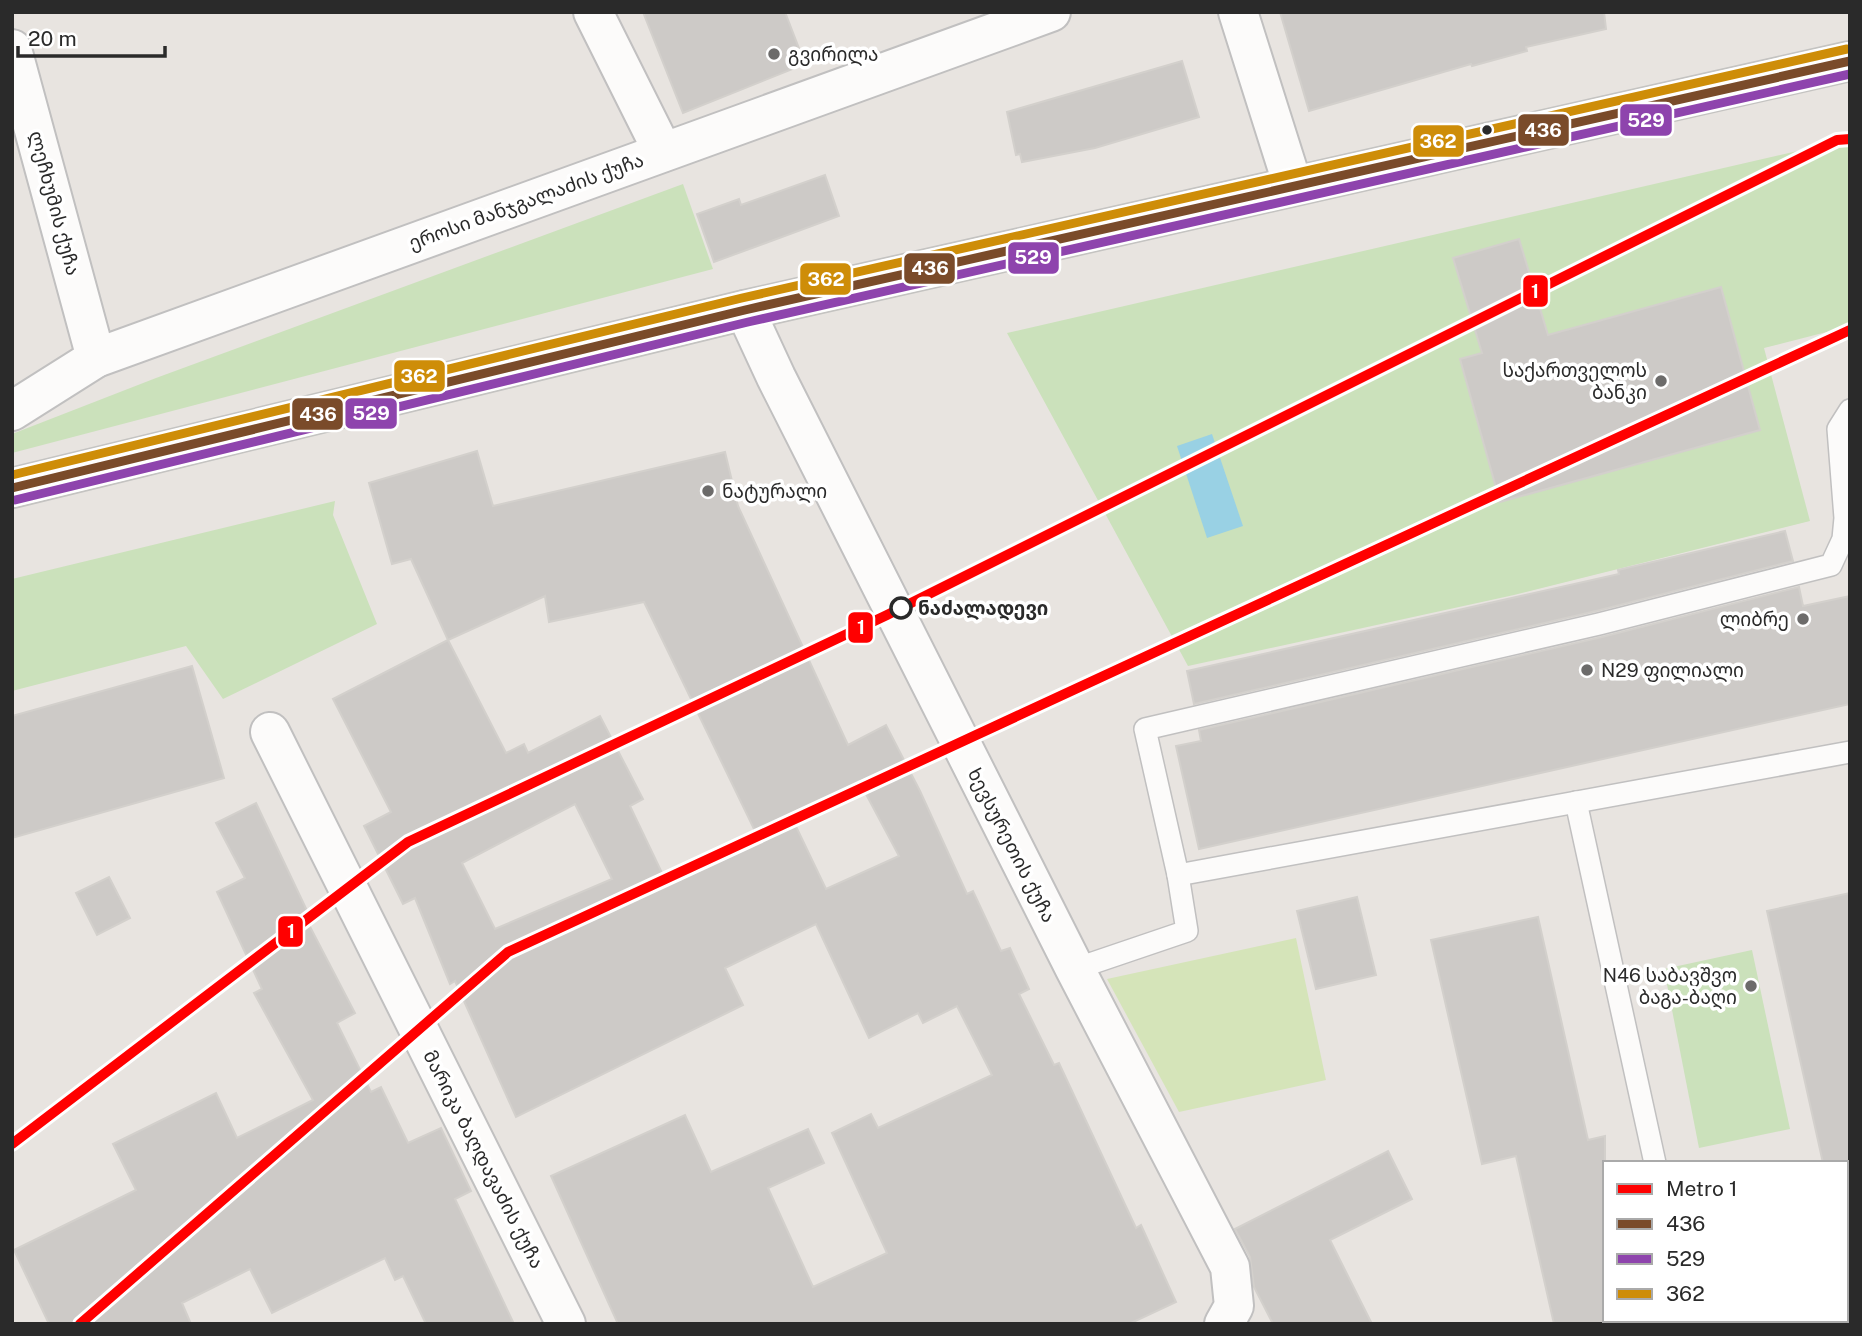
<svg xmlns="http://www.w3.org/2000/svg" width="1862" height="1336" font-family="'Public Sans','Noto Sans Georgian',sans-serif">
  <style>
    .green { fill: #cbe1bb }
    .pitch { fill: #d5e4b9 }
    .water { fill: #99d1e4 }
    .building { fill: #cdcac7; stroke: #d3d0cc; stroke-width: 2; fill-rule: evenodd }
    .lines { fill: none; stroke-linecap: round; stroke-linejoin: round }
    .lane-casing { stroke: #c1c0c0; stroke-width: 24 }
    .street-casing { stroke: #c1c0c0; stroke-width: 42 }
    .secondary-casing { stroke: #c1c0c0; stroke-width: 42 }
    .primary-casing { stroke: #c4c3c1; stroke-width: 42 }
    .lane { stroke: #fcfbfa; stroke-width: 21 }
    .street { stroke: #fcfbfa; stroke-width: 38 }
    .secondary { stroke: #fcfbfa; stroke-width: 38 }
    .primary { stroke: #e5e1d5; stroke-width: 38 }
    .bus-1-casing { stroke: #fff; stroke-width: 14 }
    .bus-2-casing { stroke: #fff; stroke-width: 14 }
    .bus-3-casing { stroke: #fff; stroke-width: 14 }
    .bus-1 { stroke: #7a4b2a; stroke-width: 9 }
    .bus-2 { stroke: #8e44ad; stroke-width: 9 }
    .bus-3 { stroke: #ce8d08; stroke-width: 9 }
    .metro-1-casing { stroke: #fff; stroke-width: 16 }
    .metro-1 { stroke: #f00; stroke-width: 10 }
    .poi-dot { fill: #6c6b6a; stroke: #fff; stroke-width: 2.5 }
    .bus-dot { fill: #2a2a2a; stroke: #fff; stroke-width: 2.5 }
    .stop-dot { fill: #fff; stroke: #2a2a2a; stroke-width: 3.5 }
    .labels { text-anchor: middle; stroke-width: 7; stroke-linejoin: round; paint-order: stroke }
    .poi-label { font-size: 19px; fill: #2a2a2a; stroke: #fff; text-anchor: start }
    .street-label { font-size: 19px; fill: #2a2a2a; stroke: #fff }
    .stop-label { font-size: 19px; font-weight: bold; fill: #2a2a2a; stroke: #fff; text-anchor: start }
    .line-badge { stroke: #fff; stroke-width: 2.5 }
    .badge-label { font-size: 19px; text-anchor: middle; font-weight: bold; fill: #fff }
  </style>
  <rect width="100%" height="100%" fill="#e8e4e0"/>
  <g class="green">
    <polygon points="1850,139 1850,326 1764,348 1810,521 1514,595 1188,666 1007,333"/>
    <polygon points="683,184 713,269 12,453 12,434 156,378"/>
    <polygon points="335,501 333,515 377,624 223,699 186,646 12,691 12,579"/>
    <polygon points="1752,950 1790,1129 1699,1148 1664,969"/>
  </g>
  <polygon class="pitch" points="1296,938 1326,1080 1179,1112 1107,979"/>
  <polygon class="water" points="1212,434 1243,526 1207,538 1177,446"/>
  <g class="building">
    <polygon points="643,12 785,12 805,64 683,113"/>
    <polygon points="1280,12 1604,12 1606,29 1526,47 1527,51 1472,66 1471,64 1309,111"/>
    <polygon points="1182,61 1199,117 1095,148 1022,162 1020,154 1016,155 1007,112"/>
    <polygon points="825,175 839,216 714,262 697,214 739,199 741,205"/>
    <polygon points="1519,239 1548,335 1721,287 1760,430 1500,502 1460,359 1482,353 1453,258"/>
    <path d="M477,451L493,506L725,452L738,506L848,745L886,725L920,791L967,894L973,891L1001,951L1010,948L1029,989L1019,994L1054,1065L1059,1063L1136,1228L1141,1225L1176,1302L1129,1324H618L551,1176L685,1115L711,1172L808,1129L824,1163L768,1188L813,1287L887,1253L832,1133L871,1114L878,1128L992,1075L957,1006L923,1023L918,1013L869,1038L816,924L725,968L743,1005L516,1117L455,981L450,984L415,898L403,904L364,826L391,812L333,699L448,640L411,559L392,564L369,483ZM545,596L549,622L644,602L755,831L663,875L630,806L643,799L600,716L528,753L524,744L506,753L448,640ZM859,781L899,856L826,889L791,816ZM575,804L612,879L495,929L462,863Z"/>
    <polygon points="1785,531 1793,561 1596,611 1194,704 1187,671 1619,574 1618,570"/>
    <polygon points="1799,587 1803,606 1850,596 1850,704 1199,849 1176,746 1201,741 1199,730 1602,637"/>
    <polygon points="192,666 224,778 12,838 12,716"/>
    <polygon points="256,803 311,919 307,921 355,1013 337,1023 371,1092 381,1087 408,1143 441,1128 471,1191 455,1199 514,1324 426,1324 403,1276 395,1280 385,1258 272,1313 250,1269 182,1303 191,1324 49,1324 14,1250 136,1190 113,1144 216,1093 237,1138 313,1100 254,993 262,989 217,892 245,878 216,823"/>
    <polygon points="109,877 130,918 97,935 76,893"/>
    <polygon points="1850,893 1850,1207 1846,1207 1846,1163 1823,1163 1767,911"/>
    <polygon points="1357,897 1376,975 1316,989 1297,911"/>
    <polygon points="1538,917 1588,1140 1605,1136 1605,1324 1554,1324 1516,1156 1482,1164 1431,940"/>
    <polygon points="1388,1151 1412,1199 1330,1240 1372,1324 1273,1324 1254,1287 1250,1257 1235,1229"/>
  </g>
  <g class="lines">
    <defs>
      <g id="lane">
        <polyline points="1576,802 1655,1163"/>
        <polyline points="1178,875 1145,729 1599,624 1831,565 1843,539 1845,518 1838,429 1850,410"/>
        <polyline points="1075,969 1187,931 1178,875 1850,752"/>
        <polyline points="1689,1320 1690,1324"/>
      </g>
      <g id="street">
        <polyline points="593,12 663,152"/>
        <polyline points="1238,12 1293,186"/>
        <polyline points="745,310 776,377 1075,969 1230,1267 1234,1306 1224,1324"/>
        <polyline points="270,732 566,1324"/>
      </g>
      <g id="secondary">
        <polyline points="12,49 96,358"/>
        <polyline points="12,411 96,358 1051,12"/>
      </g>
      <polyline id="primary" points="12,488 745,310 1850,61"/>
    </defs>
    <use href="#lane" class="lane-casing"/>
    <use href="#street" class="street-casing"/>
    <use href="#secondary" class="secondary-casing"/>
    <use href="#primary" class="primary-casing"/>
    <use href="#lane" class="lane"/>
    <use href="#street" class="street"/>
    <use href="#secondary" class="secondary"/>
    <use href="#primary" class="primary"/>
    <defs>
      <polyline id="bus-1" points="12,488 745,310 1850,61"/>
      <polyline id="bus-2" points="15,500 748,322 1850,74"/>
      <polyline id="bus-3" points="12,475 742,298 1847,49"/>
    </defs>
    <use href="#bus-1" class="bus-1-casing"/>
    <use href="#bus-2" class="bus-2-casing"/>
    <use href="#bus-3" class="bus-3-casing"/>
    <use href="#bus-1" class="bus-1"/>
    <use href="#bus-2" class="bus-2"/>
    <use href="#bus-3" class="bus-3"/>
    <defs>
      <g id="metro-1">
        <polyline points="12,1144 408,842 887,615 1837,140 1850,139"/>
        <polyline points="80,1324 508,952 1850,330"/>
      </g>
    </defs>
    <use href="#metro-1" class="metro-1-casing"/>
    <use href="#metro-1" class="metro-1"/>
  </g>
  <g class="poi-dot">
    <circle cx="774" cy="54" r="7"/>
    <circle cx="1661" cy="381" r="7"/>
    <circle cx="708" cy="491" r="7"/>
    <circle cx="1803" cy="619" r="7"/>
    <circle cx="1587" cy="670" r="7"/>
    <circle cx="1751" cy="986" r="7"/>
  </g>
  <circle class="bus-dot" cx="1487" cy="130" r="6"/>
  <circle class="stop-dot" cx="901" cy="608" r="10"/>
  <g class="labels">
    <g class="poi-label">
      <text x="788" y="61">გვირილა</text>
      <text x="1647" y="377" text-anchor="end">საქართველოს<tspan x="1647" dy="22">ბანკი</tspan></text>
      <text x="722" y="498">ნატურალი</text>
      <text x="1789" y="626" text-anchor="end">ლიბრე</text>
      <text x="1601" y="677">N29 ფილიალი</text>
      <text x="1737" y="982" text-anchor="end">N46 საბავშვო<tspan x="1737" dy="22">ბაგა-ბაღი</tspan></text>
    </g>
    <g class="street-label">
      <text transform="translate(526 201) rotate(-20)" y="7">ეროსი მანჯგალაძის ქუჩა</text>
      <text transform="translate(55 203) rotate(75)" y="7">ლეჩხუმის ქუჩა</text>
      <text transform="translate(1012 845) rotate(63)" y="7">ხევსურეთის ქუჩა</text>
      <text transform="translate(484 1159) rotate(63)" y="7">მარიკა ბაღდავაძის ქუჩა</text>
    </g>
    <g class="stop-label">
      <text x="918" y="615">ნაძალადევი</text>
    </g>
  </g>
  <g class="line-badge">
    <rect x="1619" y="103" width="54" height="34" rx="7" fill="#8e44ad"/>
    <rect x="1517" y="113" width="53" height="34" rx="7" fill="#7a4b2a"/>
    <rect x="1412" y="124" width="53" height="34" rx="7" fill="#ce8d08"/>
    <rect x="1007" y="241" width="53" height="34" rx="7" fill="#8e44ad"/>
    <rect x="903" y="252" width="53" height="33" rx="7" fill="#7a4b2a"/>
    <rect x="799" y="262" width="53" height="34" rx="7" fill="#ce8d08"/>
    <rect x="1522" y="274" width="27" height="34" rx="7" fill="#f00"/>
    <rect x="393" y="359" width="53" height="34" rx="7" fill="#ce8d08"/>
    <rect x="344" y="397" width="54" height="33" rx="7" fill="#8e44ad"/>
    <rect x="291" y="397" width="53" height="34" rx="7" fill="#7a4b2a"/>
    <rect x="847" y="611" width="27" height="33" rx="7" fill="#f00"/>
    <rect x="277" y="915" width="27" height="33" rx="7" fill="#f00"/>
  </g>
  <g class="badge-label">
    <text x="1646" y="127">529</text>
    <text x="1543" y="137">436</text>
    <text x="1438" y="148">362</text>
    <text x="1033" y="264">529</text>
    <text x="930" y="275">436</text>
    <text x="826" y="286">362</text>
    <text x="1535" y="298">1</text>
    <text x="419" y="383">362</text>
    <text x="371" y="420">529</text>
    <text x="318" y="421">436</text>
    <text x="861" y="634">1</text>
    <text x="291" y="938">1</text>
  </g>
  <rect width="1862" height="1336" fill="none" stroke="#2a2a2a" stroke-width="28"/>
  <rect x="1603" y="1161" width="245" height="161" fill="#ffffff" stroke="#aaaaaa" stroke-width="2"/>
  <rect x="1617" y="1184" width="35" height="10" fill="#ff0000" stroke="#aaaaaa" stroke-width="2"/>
  <text x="1666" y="1196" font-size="21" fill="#2a2a2a">Metro 1</text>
  <rect x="1617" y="1219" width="35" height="10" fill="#7a4b2a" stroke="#aaaaaa" stroke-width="2"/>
  <text x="1666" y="1231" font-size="21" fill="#2a2a2a">436</text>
  <rect x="1617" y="1254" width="35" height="10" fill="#8e44ad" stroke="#aaaaaa" stroke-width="2"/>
  <text x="1666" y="1266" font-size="21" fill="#2a2a2a">529</text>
  <rect x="1617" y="1289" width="35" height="10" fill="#ce8d08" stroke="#aaaaaa" stroke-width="2"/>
  <text x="1666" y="1301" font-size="21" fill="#2a2a2a">362</text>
  <path d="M18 46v10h147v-10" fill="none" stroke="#2a2a2a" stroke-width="3.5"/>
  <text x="28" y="46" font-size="21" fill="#2a2a2a" stroke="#ffffff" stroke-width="5" paint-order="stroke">20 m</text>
</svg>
